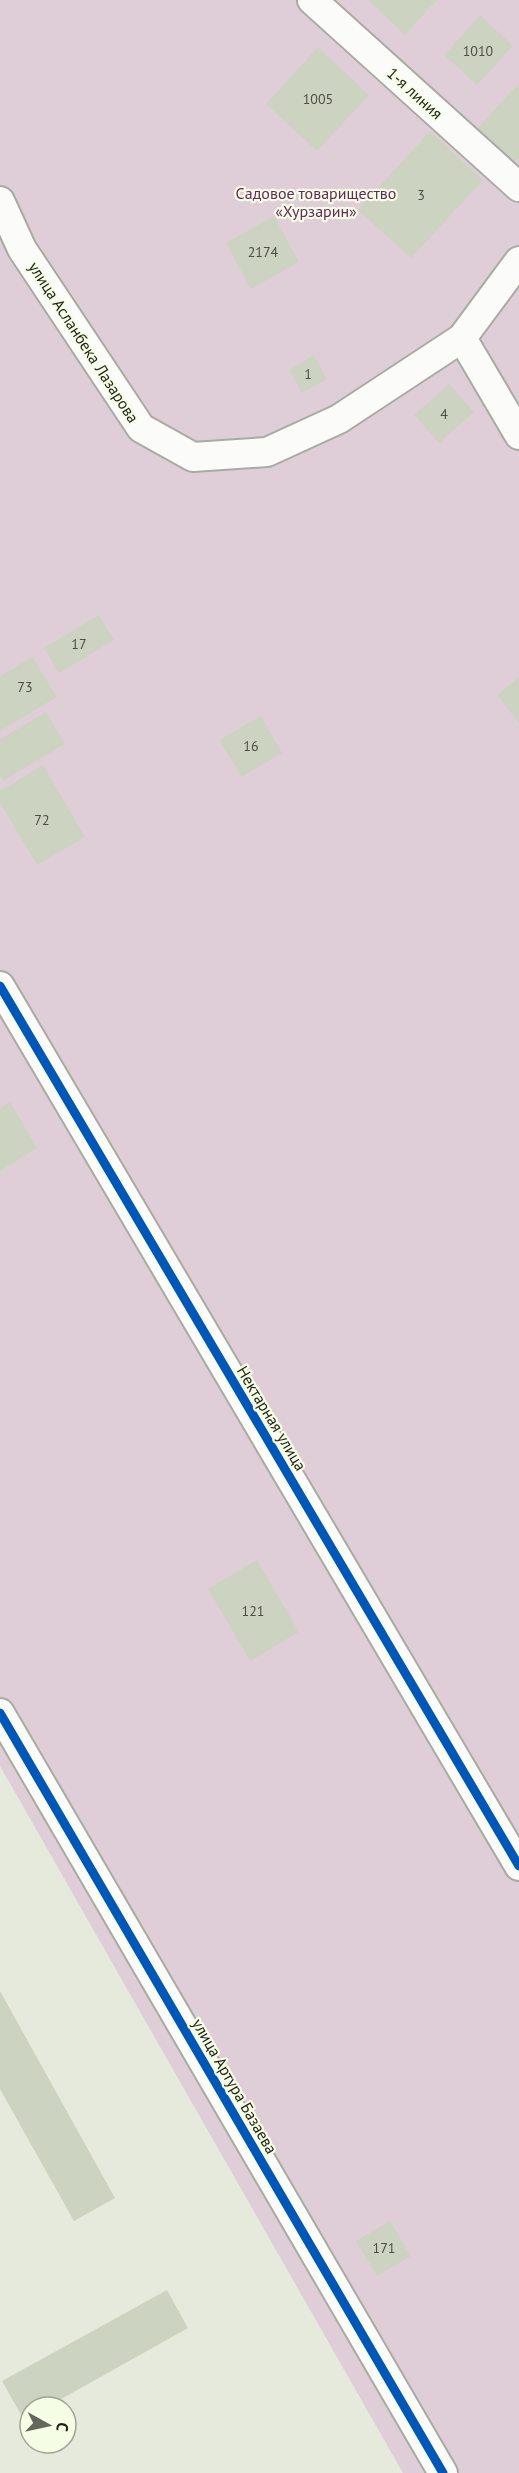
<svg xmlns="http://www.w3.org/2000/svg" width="519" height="2473" font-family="'PT Sans',sans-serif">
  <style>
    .green { fill: #dfced7 }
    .building { fill: #cdd3c1 }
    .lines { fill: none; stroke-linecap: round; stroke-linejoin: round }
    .street-casing { stroke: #a8aba2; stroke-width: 32 }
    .street { stroke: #fbfcfa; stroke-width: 28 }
    .cycleway-casing { stroke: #f6fde5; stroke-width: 13 }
    .cycleway { stroke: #0057b8; stroke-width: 9 }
    .labels { text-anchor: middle; stroke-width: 4.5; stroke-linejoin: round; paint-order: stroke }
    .number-label { font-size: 14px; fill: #4b4e43 }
    .street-label { font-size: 16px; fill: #1d1f17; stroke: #f6fde5 }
    .park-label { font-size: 16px; fill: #64285d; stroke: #f6fde5 }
  </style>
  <rect width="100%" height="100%" fill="#e6eadd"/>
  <polygon class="green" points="0,0 519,0 519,2473 403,2473 0,1766"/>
  <g class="building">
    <polygon points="368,0 437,0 405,35"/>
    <polygon points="480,15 513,46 477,85 444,55"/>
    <polygon points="318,47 369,95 317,151 266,104"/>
    <polygon points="519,83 519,158 514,163 476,130"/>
    <polygon points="430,131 483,180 411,258 358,210"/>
    <polygon points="274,216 299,262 251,289 226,243"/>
    <polygon points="314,355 327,379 302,393 289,370"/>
    <polygon points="449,384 474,412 439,443 414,415"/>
    <polygon points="99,615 114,640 59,673 44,648"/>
    <polygon points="32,657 57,697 0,731 0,676"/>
    <polygon points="519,677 519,723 497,695"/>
    <polygon points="46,712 65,744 3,781 0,775 0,739"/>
    <polygon points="261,716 282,753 242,777 219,740"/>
    <polygon points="43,765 85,837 37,865 0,803 0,791"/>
    <polygon points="10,1102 37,1148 0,1171 0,1108"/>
    <polygon points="257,1560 299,1632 250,1661 208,1589"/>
    <polygon points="0,1991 115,2198 74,2221 0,2089"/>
    <polygon points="390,2221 411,2256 377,2276 356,2241"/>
    <polygon points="167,2290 188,2328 47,2407 30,2407 30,2416 24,2420 2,2381"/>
  </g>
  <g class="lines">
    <defs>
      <g id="street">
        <polyline points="312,0 519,187"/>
        <polyline points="0,201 22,249 141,428 193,457 267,452 339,419 462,338 519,261"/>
        <polyline points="462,338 519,435"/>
        <polyline points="0,986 519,1866"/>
        <polyline points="0,1713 443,2473"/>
      </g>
    </defs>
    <use href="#street" class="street-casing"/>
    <use href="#street" class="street"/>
    <defs>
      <g id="cycleway">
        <polyline points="0,986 519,1866"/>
        <polyline points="0,1713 443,2473"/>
      </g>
    </defs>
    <use href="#cycleway" class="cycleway-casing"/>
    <use href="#cycleway" class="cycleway"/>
  </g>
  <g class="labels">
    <g class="number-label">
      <text x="478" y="56">1010</text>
      <text x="318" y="104">1005</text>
      <text x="421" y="200">3</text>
      <text x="263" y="257">2174</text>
      <text x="308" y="379">1</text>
      <text x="444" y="419">4</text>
      <text x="79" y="649">17</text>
      <text x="25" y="692">73</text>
      <text x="251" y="751">16</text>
      <text x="42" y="825">72</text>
      <text x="253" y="1616">121</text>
      <text x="384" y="2253">171</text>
    </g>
    <g class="street-label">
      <text transform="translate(415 93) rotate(42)" y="6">1-я линия</text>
      <text transform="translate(84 342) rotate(57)" y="6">улица Асланбека Лазарова</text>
      <text transform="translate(272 1418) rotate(59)" y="6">Нектарная улица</text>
      <text transform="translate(235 2086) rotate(60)" y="6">улица Артура Базаева</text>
    </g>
    <g class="park-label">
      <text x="316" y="199">Садовое товарищество<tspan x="316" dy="18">«Хурзарин»</tspan></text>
    </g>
  </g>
  <g transform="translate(48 2425) rotate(98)"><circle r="28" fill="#f6fde5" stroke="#9fa493" stroke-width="1.5"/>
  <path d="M0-4.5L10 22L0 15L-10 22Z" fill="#63665c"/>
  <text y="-9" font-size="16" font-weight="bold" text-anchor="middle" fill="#1d1f17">С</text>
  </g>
</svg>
